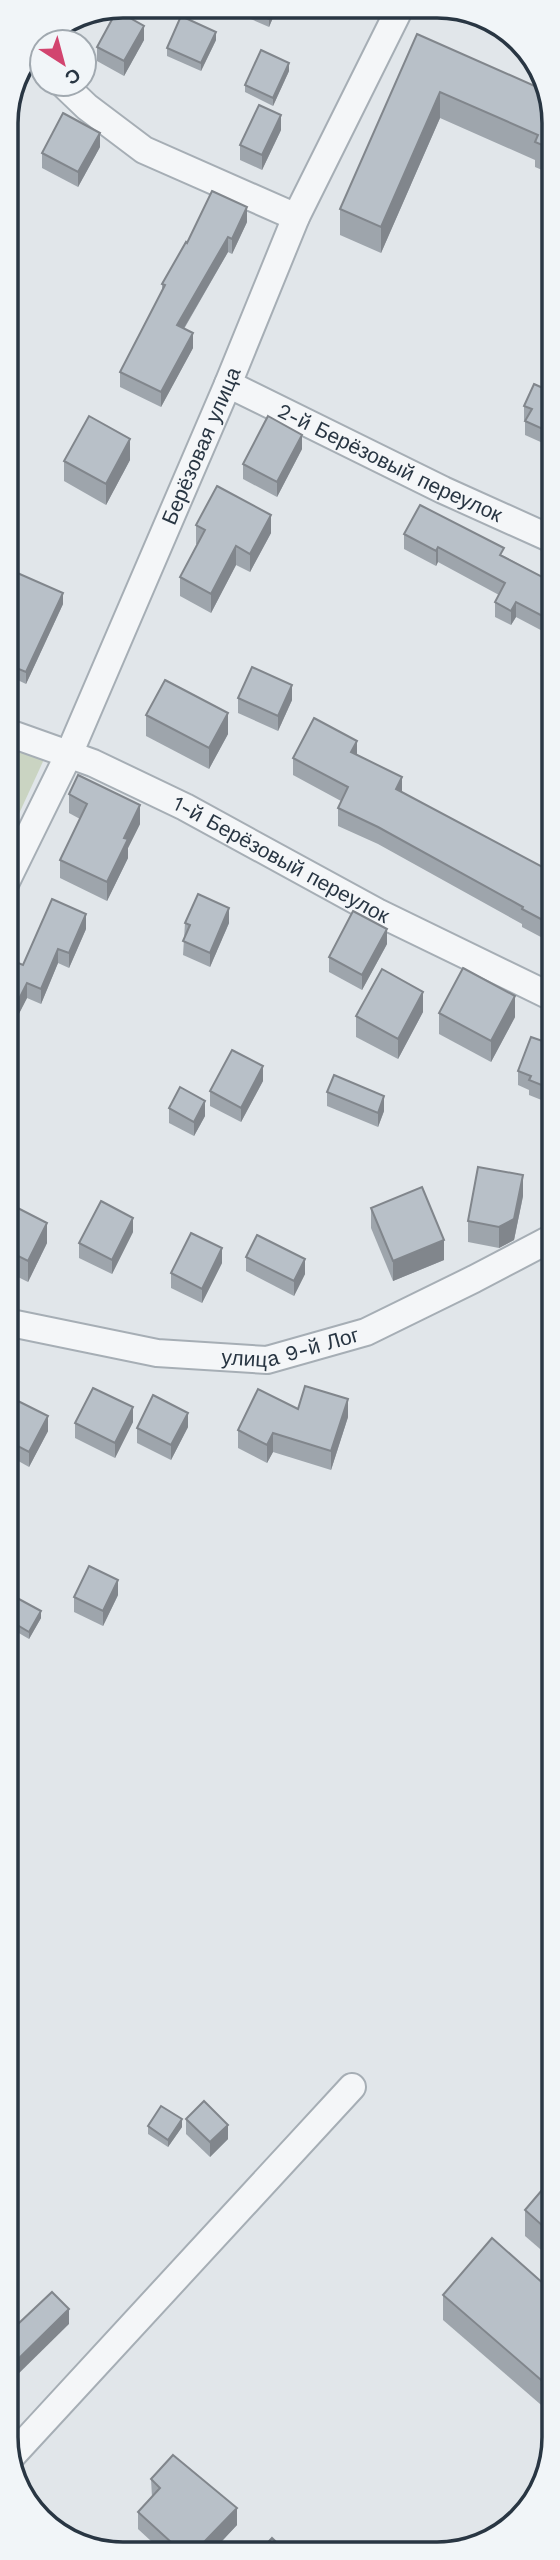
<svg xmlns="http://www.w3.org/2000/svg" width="560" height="2560" font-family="'Work Sans',sans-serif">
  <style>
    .green { fill: #cad4c2 }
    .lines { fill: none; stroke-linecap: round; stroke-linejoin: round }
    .street-casing { stroke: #a6aeb5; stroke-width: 30 }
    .street { stroke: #f4f6f8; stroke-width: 26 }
    .wall { fill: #9ea5ac }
    .shaded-wall { fill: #81868c }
    .building { fill: #b8c0c8; stroke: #81868c; stroke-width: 2 }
    .labels { text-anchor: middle; stroke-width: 6; stroke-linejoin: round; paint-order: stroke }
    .street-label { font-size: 21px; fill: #293643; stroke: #f1f5f8 }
    .rim { fill: none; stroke: #293643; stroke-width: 3.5 }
  </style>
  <rect width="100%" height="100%" fill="#e1e6ea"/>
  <polygon class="green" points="6,746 46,755 6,842"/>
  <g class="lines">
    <defs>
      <g id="street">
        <polyline points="33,54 42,63"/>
        <polyline points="63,84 87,107 144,150 296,217"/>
        <path id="s1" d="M228,384L443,490L554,540"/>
        <path id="s2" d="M6,732L93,763L185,807L377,912L554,998"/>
        <path id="s3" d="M6,882L69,754L228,384L296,217L399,10"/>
        <path id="s4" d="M6,1322L157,1353L267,1360L366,1332L474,1279L554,1237"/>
        <polyline points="9,2459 352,2087"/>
      </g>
    </defs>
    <use href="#street" class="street-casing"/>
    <use href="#street" class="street"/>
  </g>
  <g class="wall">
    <polygon points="284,11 282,16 275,13 269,27 237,13 237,12"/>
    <polygon points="417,34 554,108 554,175 535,167 535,160 440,118 381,253 340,235 340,209"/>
    <polygon points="144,40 124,76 97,61 97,47"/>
    <polygon points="216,40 201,71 167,56 167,48"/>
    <polygon points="289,71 273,106 245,92 245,85"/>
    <polygon points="281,130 262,170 240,160 240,145"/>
    <polygon points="100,147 78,187 42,168 42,153"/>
    <polygon points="247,222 232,254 228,252 184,329 193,348 161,407 120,387 120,372 162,292 162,284 187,243"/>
    <polygon points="554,393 554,448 525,435 525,421 524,420 524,406"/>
    <polygon points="302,449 277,497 243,479 243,464"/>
    <polygon points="130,460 106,505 64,481 64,461"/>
    <polygon points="196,525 271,533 250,572 236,565 211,613 180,596 180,577 198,544 196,544"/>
    <polygon points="404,534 504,556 554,583 554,676 542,670 542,655 552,636 516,617 511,625 495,617 495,602 499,595 438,562 436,566 404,549"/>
    <polygon points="6,568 63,604 26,684 9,676"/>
    <polygon points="238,698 292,700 278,731 238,713"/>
    <polygon points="146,715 228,734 209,769 146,736"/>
    <polygon points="357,755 402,792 554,873 554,944 522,927 522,924 378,844 338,826 338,808 341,801 293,775 293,758"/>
    <polygon points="69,794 140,824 128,848 128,858 107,901 60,878 60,860 80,819 69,813"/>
    <polygon points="185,923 229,923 210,967 183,955"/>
    <polygon points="86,929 69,968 58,963 41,1004 27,998 6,1039 6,959 23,965"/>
    <polygon points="387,944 362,990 329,972 329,957"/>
    <polygon points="423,1012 398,1059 356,1037 356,1016"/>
    <polygon points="439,1013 515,1017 491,1062 439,1034"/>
    <polygon points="554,1045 554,1105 529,1095 529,1090 518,1085 518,1071"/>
    <polygon points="263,1081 241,1122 210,1106 210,1091"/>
    <polygon points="327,1092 384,1111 378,1127 327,1106"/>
    <polygon points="169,1108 205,1116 194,1136 169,1123"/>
    <polygon points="523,1196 514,1240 499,1248 468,1242 468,1221"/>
    <polygon points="6,1202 47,1243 28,1282 6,1271"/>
    <polygon points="371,1208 444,1260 393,1281 371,1228"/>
    <polygon points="133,1232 112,1274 79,1258 79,1243"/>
    <polygon points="246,1257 305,1274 294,1296 246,1271"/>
    <polygon points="222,1263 202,1303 171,1288 171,1273"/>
    <polygon points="6,1395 48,1431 29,1467 6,1454"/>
    <polygon points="298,1409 348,1417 331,1470 273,1452 267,1463 238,1448 238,1430"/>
    <polygon points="133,1422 115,1458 75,1438 75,1423"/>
    <polygon points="188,1427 171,1460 137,1443 137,1428"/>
    <polygon points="6,1592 41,1618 29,1639 17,1632 12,1642 6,1639"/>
    <polygon points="118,1595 103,1626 74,1612 74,1597"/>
    <polygon points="186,2119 228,2139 210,2157 186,2134"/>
    <polygon points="148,2126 182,2127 168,2147 148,2134"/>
    <polygon points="554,2176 554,2261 525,2236 525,2210"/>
    <polygon points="554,2293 555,2417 443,2320 443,2295"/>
    <polygon points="151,2479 237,2525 214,2549 219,2553 164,2553 138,2529 138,2512 152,2497"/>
  </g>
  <g class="shaded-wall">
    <polygon points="272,12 275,12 275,13 269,27 269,19"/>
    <polygon points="144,26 144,40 124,76 124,61"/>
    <polygon points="216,32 216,40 201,71 201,63"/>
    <polygon points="289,63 289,71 273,106 273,98"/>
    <polygon points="440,92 440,118 381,253 381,227"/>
    <polygon points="281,115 281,130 262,170 262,155"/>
    <polygon points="100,133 100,147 78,187 78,172"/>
    <polygon points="247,207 247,222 232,254 232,239"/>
    <polygon points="228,237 228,252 177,340 177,325"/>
    <polygon points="193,333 193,348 161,407 161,392"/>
    <polygon points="302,435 302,449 277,497 277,482"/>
    <polygon points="130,439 130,460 106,505 106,484"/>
    <polygon points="271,515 271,533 250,572 250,554"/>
    <polygon points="236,546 236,565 211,613 211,594"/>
    <polygon points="438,547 438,562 436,566 436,551"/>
    <polygon points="63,593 63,604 26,684 26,672"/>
    <polygon points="516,602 516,617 511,625 511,611"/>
    <polygon points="9,665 9,676 6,684 6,673"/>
    <polygon points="292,685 292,700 278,731 278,716"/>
    <polygon points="228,713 228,734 209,769 209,748"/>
    <polygon points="357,741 357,759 351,752"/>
    <polygon points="402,777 402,795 396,789"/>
    <polygon points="140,805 140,824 128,848 128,858 107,901 107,882 124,838"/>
    <polygon points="229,908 229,923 210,967 210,953"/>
    <polygon points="86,914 86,929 69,968 69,953"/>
    <polygon points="387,929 387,944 362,990 362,975"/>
    <polygon points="58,949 58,963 41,1004 41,989"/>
    <polygon points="27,983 27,998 6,1039 6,1025"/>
    <polygon points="423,992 423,1012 398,1059 398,1039"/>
    <polygon points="515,996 515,1017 491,1062 491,1041"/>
    <polygon points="263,1066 263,1081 241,1122 241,1108"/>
    <polygon points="384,1096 384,1111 378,1127 378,1113"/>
    <polygon points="205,1101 205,1116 194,1136 194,1122"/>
    <polygon points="523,1175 523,1196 514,1240 499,1248 499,1227"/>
    <polygon points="133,1218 133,1232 112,1274 112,1260"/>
    <polygon points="47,1223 47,1243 28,1282 28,1261"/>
    <polygon points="444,1240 444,1260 393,1281 393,1261"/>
    <polygon points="222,1248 222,1263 202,1303 202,1289"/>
    <polygon points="305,1259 305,1274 294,1296 294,1281"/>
    <polygon points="348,1399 348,1417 331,1470 331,1451"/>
    <polygon points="133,1407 133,1422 115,1458 115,1443"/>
    <polygon points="188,1413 188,1427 171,1460 171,1445"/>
    <polygon points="48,1416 48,1431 29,1467 29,1452"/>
    <polygon points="273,1433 273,1452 267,1463 267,1445"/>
    <polygon points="118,1580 118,1595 103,1626 103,1611"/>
    <polygon points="41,1611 41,1618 29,1639 29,1632"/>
    <polygon points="17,1625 17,1632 12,1642 12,1635"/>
    <polygon points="182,2119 182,2127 168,2147 168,2140"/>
    <polygon points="228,2125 228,2139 210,2157 210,2142"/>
    <polygon points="69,2309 69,2324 6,2386 6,2371"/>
    <polygon points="237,2508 237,2525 211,2553 205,2541"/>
  </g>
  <g class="building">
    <polygon points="252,12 272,12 269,19"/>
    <polygon points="121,13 144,26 124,61 97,47 115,14"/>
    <polygon points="181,16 216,32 201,63 167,48"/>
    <polygon points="417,34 546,91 554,108 554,150 535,142 538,135 440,92 381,227 340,209"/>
    <polygon points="261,50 289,63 273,98 245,85"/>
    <polygon points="259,105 281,115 262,155 240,145"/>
    <polygon points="63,113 100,133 78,172 42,153"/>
    <polygon points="212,191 247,207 232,239 228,237 177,325 193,333 161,392 120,372 165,285 162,284 186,242 187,243"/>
    <polygon points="534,384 554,393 554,434 525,421 532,409 524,406"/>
    <polygon points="89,416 130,439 106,484 64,461"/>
    <polygon points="268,416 302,435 277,482 243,464"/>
    <polygon points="217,486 271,515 250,554 236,546 211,594 180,577 205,530 196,525"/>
    <polygon points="420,505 504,548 500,555 554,583 554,622 516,602 511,611 495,602 505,583 438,547 436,551 404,534"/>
    <polygon points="6,568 63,593 26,672 9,665 6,673"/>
    <polygon points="554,632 554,661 542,655"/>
    <polygon points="252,667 292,685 278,716 238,698"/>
    <polygon points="165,680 228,713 209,748 146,715"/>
    <polygon points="314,718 357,741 351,752 402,777 396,789 554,873 554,926 522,909 523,907 378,827 338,808 348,787 293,758"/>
    <polygon points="78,775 140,805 124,838 128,839 107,882 60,860 87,804 69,794"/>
    <polygon points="198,894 229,908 210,953 183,941 190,925 185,923"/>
    <polygon points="52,899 86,914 69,953 58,949 41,989 27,983 6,1025 6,958 23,965"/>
    <polygon points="353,911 387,929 362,975 329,957"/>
    <polygon points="463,968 515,996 491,1041 439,1013"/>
    <polygon points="382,969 423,992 398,1039 356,1016"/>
    <polygon points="531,1037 554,1045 554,1090 529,1080 531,1076 518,1071"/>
    <polygon points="232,1050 263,1066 241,1108 210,1091"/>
    <polygon points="334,1075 384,1096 378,1113 327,1092"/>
    <polygon points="180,1087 205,1101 194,1122 169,1108"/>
    <polygon points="478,1167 523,1175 514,1219 499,1227 468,1221"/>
    <polygon points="422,1187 444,1240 393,1261 371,1208"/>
    <polygon points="101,1201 133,1218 112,1260 79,1243"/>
    <polygon points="6,1202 47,1223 28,1261 6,1250"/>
    <polygon points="191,1233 222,1248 202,1289 171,1273"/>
    <polygon points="257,1235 305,1259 294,1281 246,1257"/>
    <polygon points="305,1386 348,1399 331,1451 273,1433 267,1445 238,1430 258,1389 298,1409"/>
    <polygon points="93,1388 133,1407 115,1443 75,1423"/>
    <polygon points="6,1395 48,1416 29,1452 6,1440"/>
    <polygon points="153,1395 188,1413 171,1445 137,1428"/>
    <polygon points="89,1566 118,1580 103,1611 74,1597"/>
    <polygon points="6,1592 41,1611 29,1632 17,1625 12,1635 6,1632"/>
    <polygon points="204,2101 228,2125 210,2142 186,2119"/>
    <polygon points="161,2106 182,2119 168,2140 148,2126"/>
    <polygon points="554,2176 554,2236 525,2210"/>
    <polygon points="492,2238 554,2293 555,2392 443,2295"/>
    <polygon points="52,2292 69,2309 6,2371 6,2327 15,2319 19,2323"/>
    <polygon points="173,2455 237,2508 205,2541 219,2553 183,2553 138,2512 160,2488 151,2479"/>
    <polygon points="272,2538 288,2553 258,2553"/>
  </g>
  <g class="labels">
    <g class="street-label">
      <text dy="7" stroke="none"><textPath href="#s3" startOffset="478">Берёзовая улица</textPath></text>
      <text dy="7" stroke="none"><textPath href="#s1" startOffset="180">2-й Берёзовый переулок</textPath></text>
      <text dy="7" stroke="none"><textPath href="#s2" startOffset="304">1-й Берёзовый переулок</textPath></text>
      <text dy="7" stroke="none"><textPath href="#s4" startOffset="289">улица 9-й Лог</textPath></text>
    </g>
  </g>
  <path d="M0 0H560V2560H0ZM123 18H437A105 105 0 0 1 542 123V2437A105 105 0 0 1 437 2542H123A105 105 0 0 1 18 2437V123A105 105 0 0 1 123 18Z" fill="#f1f5f8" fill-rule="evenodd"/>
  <path class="rim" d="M123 18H437A105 105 0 0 1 542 123V2437A105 105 0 0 1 437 2542H123A105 105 0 0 1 18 2437V123A105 105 0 0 1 123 18Z"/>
  <g transform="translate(63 63) rotate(144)"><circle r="33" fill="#f1f5f8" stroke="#a1a9b0" stroke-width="2"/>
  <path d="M0-5L12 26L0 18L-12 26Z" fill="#d2446f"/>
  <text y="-10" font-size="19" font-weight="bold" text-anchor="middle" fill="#293643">С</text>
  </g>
</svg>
